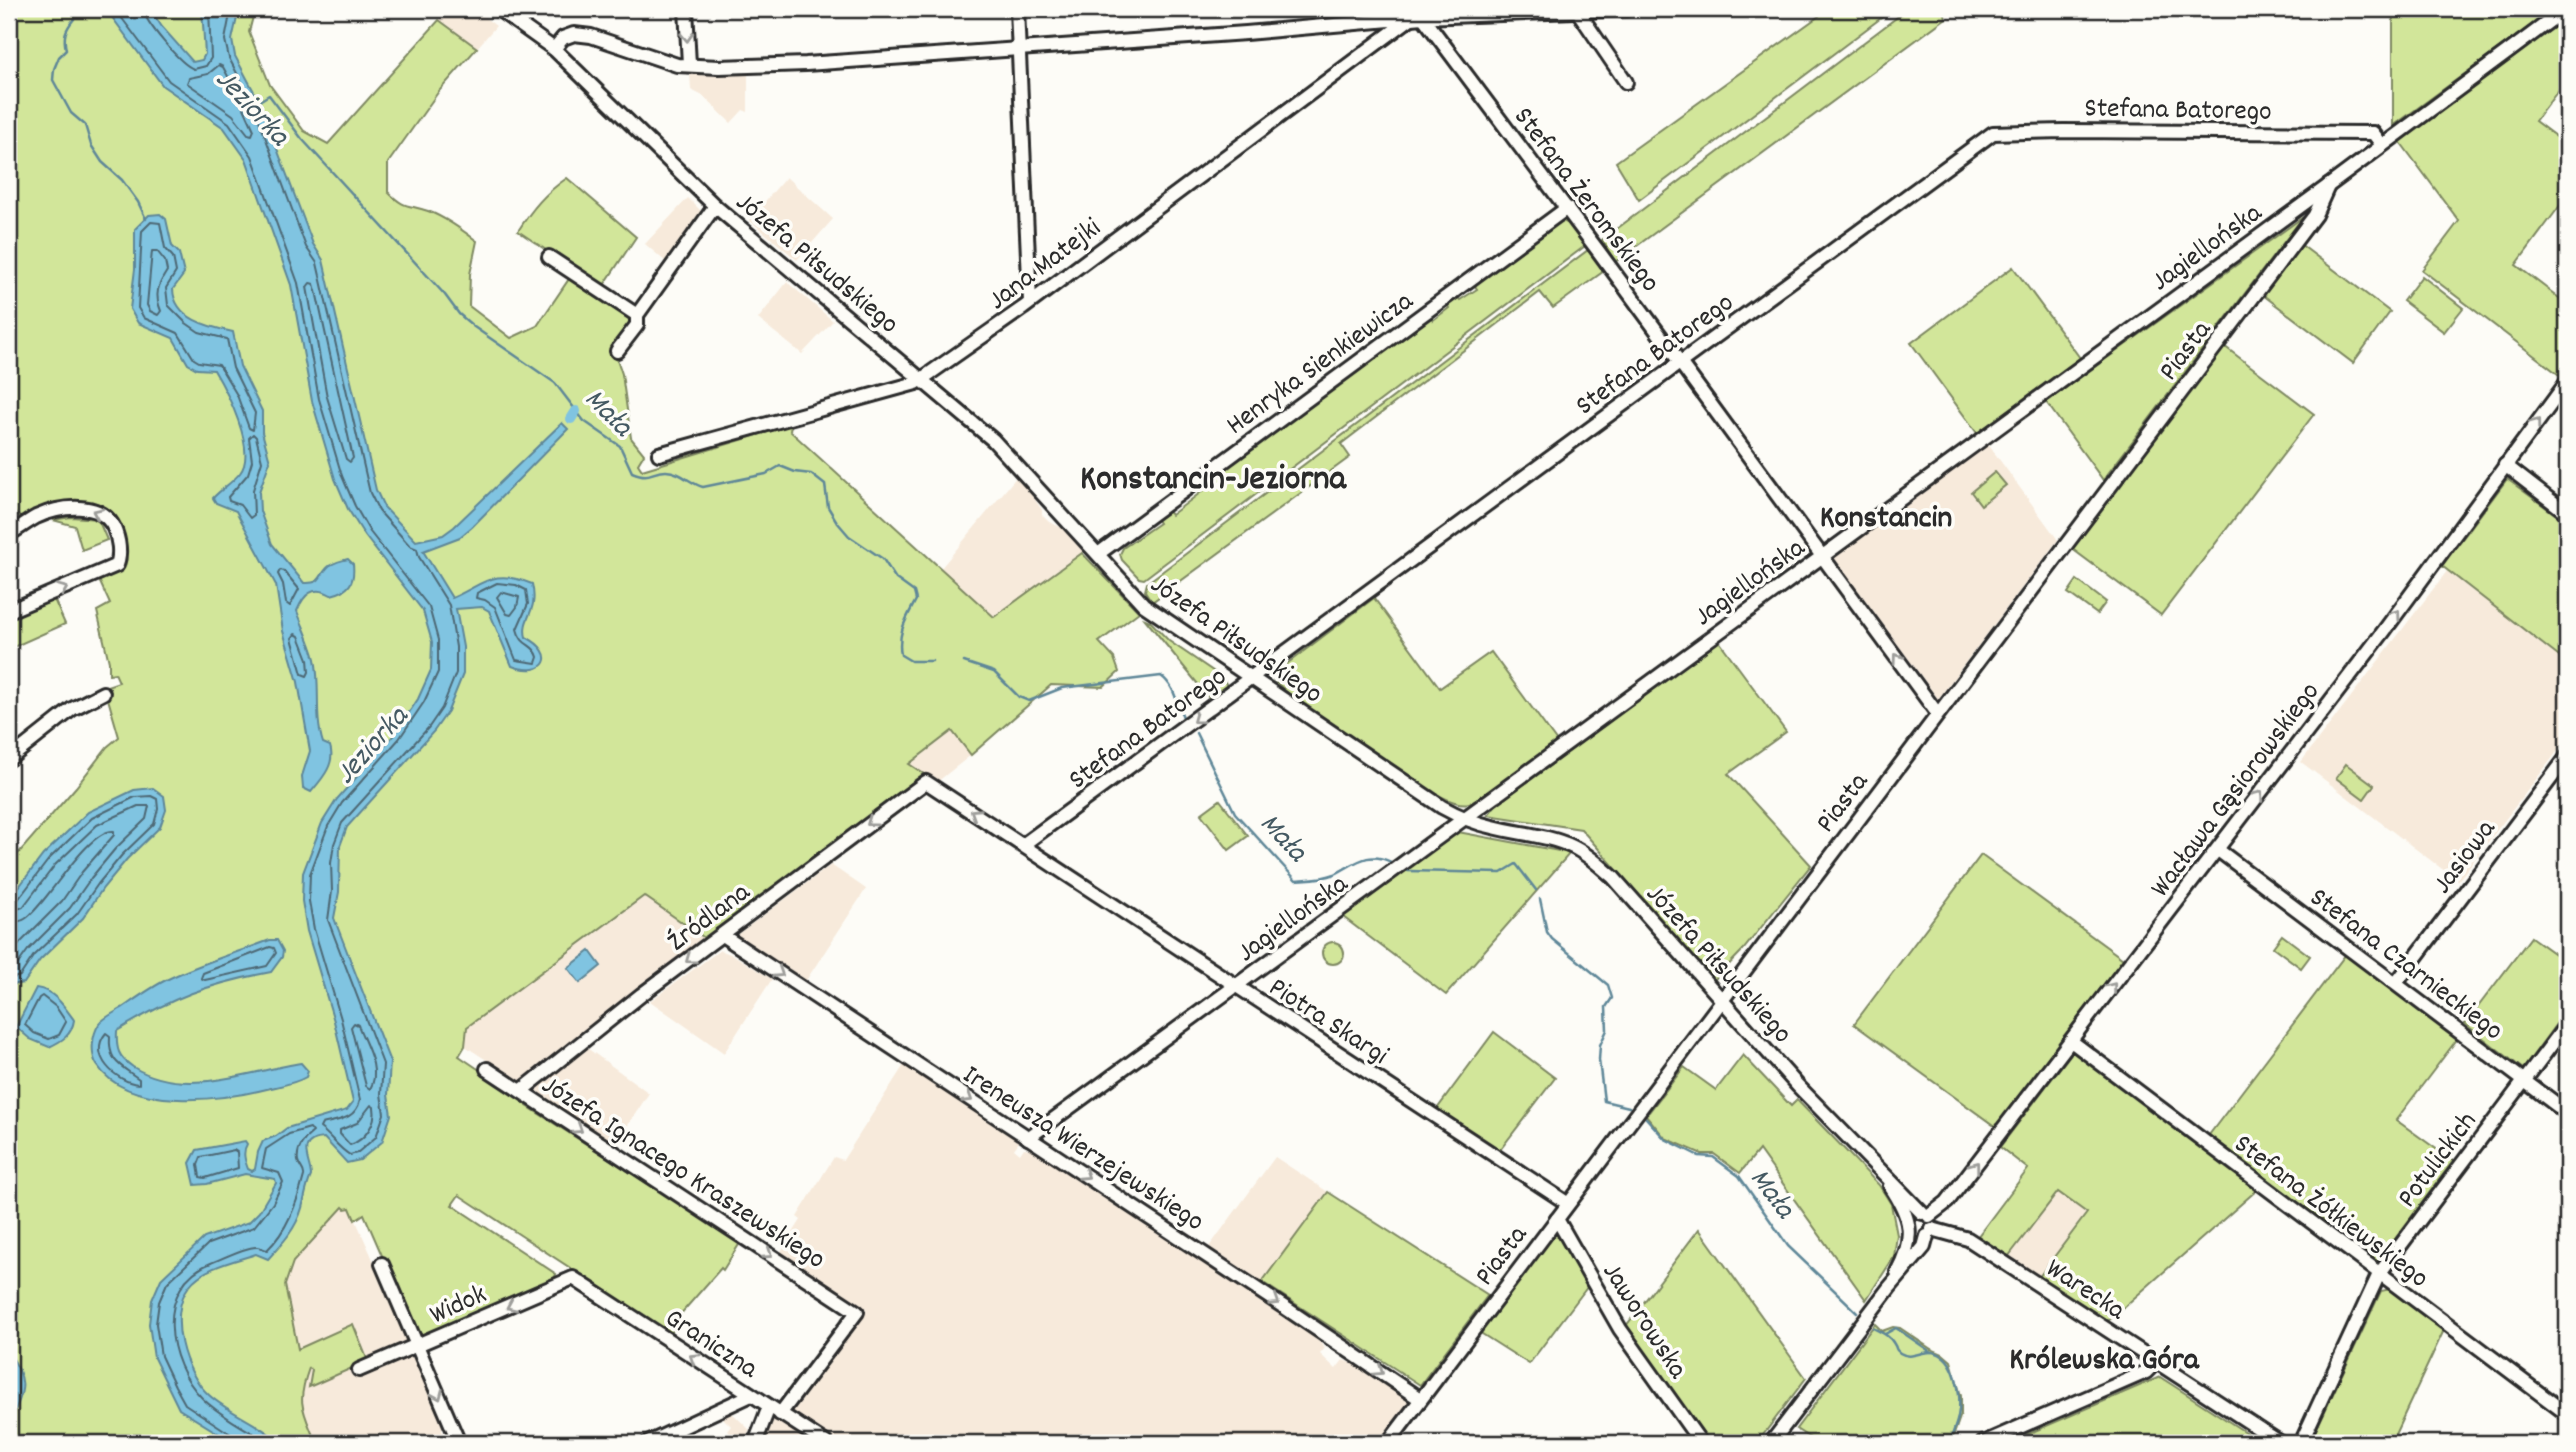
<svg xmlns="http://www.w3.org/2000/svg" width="2576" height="1452" font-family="Dekko,sans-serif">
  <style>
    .built { fill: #f7eadb }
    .green { fill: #d2e69a; stroke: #7e8862; stroke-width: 2 }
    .water { fill: #80c4e1; stroke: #5e8798; stroke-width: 2 }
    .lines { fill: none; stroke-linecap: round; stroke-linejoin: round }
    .shore { stroke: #4d6874; stroke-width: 2 }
    .stream { stroke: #5e8798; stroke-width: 2.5 }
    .canal { stroke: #80c4e1; stroke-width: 10 }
    .minor-casing { stroke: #2b2b2b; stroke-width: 18 }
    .minor { stroke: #fdfcf7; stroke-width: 12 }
    .oneway { stroke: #9e9e9b }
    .labels { text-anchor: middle; stroke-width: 7; stroke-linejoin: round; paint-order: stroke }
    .street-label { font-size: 28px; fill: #2b2b2b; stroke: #fdfcf7 }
    .water-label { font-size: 30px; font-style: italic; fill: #445962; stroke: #fdfcf7 }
    .quarter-label { font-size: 32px; font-weight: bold; fill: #2b2b2b; stroke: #fdfcf7 }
    .district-label { font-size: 35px; font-weight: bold; fill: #2b2b2b; stroke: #fdfcf7 }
  </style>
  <rect width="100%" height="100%" fill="#fdfcf7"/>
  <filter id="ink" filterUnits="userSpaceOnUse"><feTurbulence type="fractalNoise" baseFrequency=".0143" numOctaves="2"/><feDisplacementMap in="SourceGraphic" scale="14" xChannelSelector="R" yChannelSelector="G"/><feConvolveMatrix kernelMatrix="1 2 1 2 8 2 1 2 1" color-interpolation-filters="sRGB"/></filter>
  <g filter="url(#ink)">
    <g class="built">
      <polygon points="448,9 474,9 496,26 477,48 439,20"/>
      <polygon points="748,70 748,112 743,110 731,123 703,96 691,90 690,73"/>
      <polygon points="786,177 833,219 797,260 749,220"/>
      <polygon points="688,198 702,212 666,262 645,244"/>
      <polygon points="787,282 833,321 802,354 758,319"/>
      <polygon points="1988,444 2058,540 1938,699 1834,558"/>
      <polygon points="1018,475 1042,510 1042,515 1049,522 1067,530 1082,549 1082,553 995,617 941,568"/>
      <polygon points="2447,571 2567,663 2567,739 2458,881 2301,762"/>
      <polygon points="952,731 971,755 937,782 909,764"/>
      <polygon points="831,865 866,889 805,982 738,938 738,934"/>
      <polygon points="644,896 709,941 522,1083 465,1046 466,1028"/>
      <polygon points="720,950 735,956 772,979 724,1053 650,1001"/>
      <polygon points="587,1048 649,1093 615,1145 531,1090"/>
      <polygon points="904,1065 1016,1138 1019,1142 1014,1149 1020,1154 1024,1148 1035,1150 1311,1333 1325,1348 1320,1354 1336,1369 1343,1360 1364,1368 1408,1397 1409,1402 1407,1405 1378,1443 837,1443 789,1412 867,1310 780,1253 801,1220 797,1217 834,1157 843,1160"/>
      <polygon points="1275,1157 1328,1192 1262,1282 1209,1247"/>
      <polygon points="2058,1191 2087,1212 2039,1277 2008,1257"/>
      <polygon points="343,1206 350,1207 410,1344 368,1361 353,1324 298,1349 289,1308 285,1285 295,1258"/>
      <polygon points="415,1355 443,1420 442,1431 450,1443 316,1443 302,1409 301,1391 309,1367 312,1370 309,1386 354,1368 359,1379"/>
      <polygon points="731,1412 750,1430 744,1443 727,1431 731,1426 722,1417"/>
      <polygon points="776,1418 816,1443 760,1443 770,1419"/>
    </g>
    <g class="green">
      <path d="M9,9H255L249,32L270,85L304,131L328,144L439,20L477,48L439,91L388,163V192C405,209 407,204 428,211C446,218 462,230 477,241L470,274L469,306L511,338L537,326L569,279L632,321L613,347L622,374L631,438L644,454L638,464L642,470L791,425L790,431L994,617L1082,553L1139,612L1099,642L1114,658L1119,672L1103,687L1051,685L971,755L952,731L909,764L927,776L709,941L644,896L467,1027L465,1046L459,1056L527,1102V1106L740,1243L723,1270L721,1268L678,1317L671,1334L459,1195L452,1205L556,1274L554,1279L424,1337L417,1336L364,1214L355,1220L350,1208L345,1209L343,1207L293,1262L285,1285L298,1349L353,1324L368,1361L309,1387L312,1370L309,1368C296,1404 303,1410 316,1443H9V864L76,787L107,747L119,737L106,692L107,686L119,682L115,673L109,674V662L97,611L110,604L98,578C110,572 124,570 124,554L91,504L20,525V517L9,508Z"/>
      <polygon points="1893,9 1639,200 1616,162 1819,16 1819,10"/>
      <polygon points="1908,9 1944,9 1946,18 1615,262 1602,240"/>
      <polygon points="2192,9 2549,9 2551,11 2393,126 2393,14 2192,11"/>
      <polygon points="2557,24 2567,40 2567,79 2535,121 2567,145 2567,196 2516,265 2567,304 2567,370 2562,377 2422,270 2459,221 2398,139"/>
      <path d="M567,178L636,237L602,288L518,231C532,209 545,193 567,178Z"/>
      <polygon points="2303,217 2103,480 2046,402"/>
      <polygon points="1562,221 1570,224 1585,246 1144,579 1139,578 1122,560 1120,554 1123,548 1159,523 1155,517 1166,509 1171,515 1204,490 1201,484 1429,315 1433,320 1449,308 1446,303 1456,295 1460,300 1477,289 1473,283 1556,222 1558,224"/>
      <polygon points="2300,244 2390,312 2353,363 2263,295"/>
      <polygon points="1588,250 1604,271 1553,308 1540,292 1341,444 1350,457 1152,602 1145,591 1147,583"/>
      <polygon points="2013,267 2080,358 1977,433 1911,343"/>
      <polygon points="2422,276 2463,308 2444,332 2403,301"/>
      <polygon points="2224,346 2314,414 2161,615 2071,548"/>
      <polygon points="1995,472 2006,485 1981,505 1971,492"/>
      <polygon points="2507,479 2567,523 2567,663 2442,566"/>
      <polygon points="71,517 98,519 107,540 82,550 75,526 53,520"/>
      <polygon points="2077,580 2106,602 2097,614 2068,593"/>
      <polygon points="53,597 65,624 9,649 9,615"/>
      <path d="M1374,598L1440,688L1491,652L1557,742C1539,756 1488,799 1469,803C1458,806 1443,797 1432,792L1294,699L1274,680L1284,666Z"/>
      <polygon points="1145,619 1150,621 1169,641 1223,678 1227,686 1210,699"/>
      <polygon points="1719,641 1786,732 1728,774 1811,865 1743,950 1714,980 1581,829 1488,815 1496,805"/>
      <polygon points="2346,764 2374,785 2364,799 2336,778"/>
      <polygon points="1220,800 1248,836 1229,850 1201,814"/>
      <polygon points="1458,832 1570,853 1446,995 1343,917"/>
      <polygon points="1981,855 2123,959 1996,1127 1854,1024"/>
      <polygon points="2282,935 2310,956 2301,968 2273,947"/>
      <polygon points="2531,937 2567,963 2567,1009 2523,1069 2465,1024"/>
      <circle cx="1333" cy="953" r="11"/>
      <polygon points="2346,954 2458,1038 2396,1120 2453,1161 2377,1263 2209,1135"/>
      <polygon points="1494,1032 1555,1078 1500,1150 1437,1109"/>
      <polygon points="2073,1051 2258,1189 2108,1321 2039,1277 2087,1213 2058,1192 2008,1257 1978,1236 2028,1169 2000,1147"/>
      <polygon points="1743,1055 1791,1106 1797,1100 1879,1185 1891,1204 1897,1235 1894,1257 1866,1300 1759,1150 1740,1173 1714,1154 1702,1154 1665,1138 1645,1114 1649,1112 1684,1067 1716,1090"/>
      <polygon points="1328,1192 1488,1295 1420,1385 1262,1282"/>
      <polygon points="1699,1229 1806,1378 1757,1443 1709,1443 1626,1326"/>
      <polygon points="1557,1230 1588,1286 1529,1364 1479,1332"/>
      <polygon points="2390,1289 2444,1330 2391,1443 2310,1443 2381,1291"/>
      <polygon points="1875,1324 1882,1331 1893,1327 1900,1328 1931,1349 1943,1354 1951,1361 1961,1396 1961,1414 1951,1443 1818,1443 1796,1429"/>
      <polygon points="2160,1377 2262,1443 2007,1443"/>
    </g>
    <g class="water">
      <path d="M106,9H150L162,27L193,62L202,60L205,54L202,9H239L232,40L235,56L259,101L313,244L323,260L376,490L384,507L416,541L443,535L454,527L562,423L568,429L472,527L460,537L423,551L452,598C485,583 494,568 532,584C539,613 521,617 526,637C559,654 546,678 512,666L489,611L482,607L456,609L463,647V674L448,711L434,731L347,827L340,846L339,892L334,918L390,1062L388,1095L391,1115L382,1142L360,1160L347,1163L324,1138C294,1140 311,1162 311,1176C306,1187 305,1197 302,1208C296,1229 282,1244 268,1259L256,1254C235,1261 203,1267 189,1286C167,1315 184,1373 209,1395C230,1414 260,1423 280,1443H234L179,1409L154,1358L149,1324L152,1300L161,1279L204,1238L249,1222L259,1212L276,1183L275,1179L245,1174L207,1184L195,1185L190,1163L197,1150L245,1141L247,1144C242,1152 245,1161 248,1169L252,1171L255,1169L258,1152L263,1141L276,1136L287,1128L347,1110L353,1102L334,1021L307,931L302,901L303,873L322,823L337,799L394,735L418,699L431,670L432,642L423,611L365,536L348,509L335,479L312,401L291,285L246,159L224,128L163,86Z"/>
      <path d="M160,214L166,219L172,246L179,253L184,274L173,289C174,319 209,327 233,332L240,366L262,411V432L270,461L259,492L260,511L272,544L304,583C321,584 318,578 327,568C332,562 341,561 348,559L353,564C355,583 349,591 331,595C313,585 304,594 297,611C303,627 311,643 315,659C321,687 314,716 323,743L330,746C336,764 322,779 311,792L303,788L302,776L310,751L298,682L283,631L276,585L236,511L216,503L213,498C221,489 232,483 240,473C258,451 226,390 214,370L197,369L188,364L173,338L138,323L130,309L135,269V229L149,215Z"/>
      <polygon points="153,788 164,796 166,810 160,827 127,859 103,888 83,918 40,960 24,983 9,985 9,900 43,855 88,812 134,790"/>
      <path d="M270,940H277L283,951L282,957L271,972C209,984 172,997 117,1031C116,1049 118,1057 133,1067C185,1099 248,1071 301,1063L308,1071L306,1077C296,1083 284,1085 271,1088C224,1100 128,1113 97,1065C90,1054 92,1035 99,1024C104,1017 118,1011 125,1006C138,997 152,987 166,980C198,964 236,953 270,940Z"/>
      <polygon points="590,951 601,966 580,983 568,968"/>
      <path d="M36,988C54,990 64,1006 74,1020C72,1035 62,1041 49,1047L30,1039L16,1027Z"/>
      <path d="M9,1353C43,1400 0,1403 15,1443H9Z"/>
    </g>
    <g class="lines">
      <g class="shore">
        <path d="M115,9L169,81L229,123L252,156L298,283L319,399L342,476L355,506L370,532L429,607L438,640V672L424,702L399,739L342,803L328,826L310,874L309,901L314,929L341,1019L360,1100C356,1119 339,1120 322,1124L320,1128C331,1136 338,1148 350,1155L357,1153L376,1137L384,1114L381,1094L383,1064L328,920L332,891L331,863L334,844L342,823L429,727L442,708L456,673V647L449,605L419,557L417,549L410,546L379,511L370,493L317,263L306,247L253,104L229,58L225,40L231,9"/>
        <path d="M143,9C145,22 181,65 194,69L206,66L211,58L209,9"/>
        <polygon points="219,65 223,67 239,97 254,130 252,135 248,134 233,115 187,83 189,78 208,74"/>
        <polygon points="151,222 160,223 165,248 173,257 176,272 166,288 168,305 186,323 199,332 227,339 233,368 255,413 253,430 249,428 237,395 219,365 199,362 194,359 178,333 144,318 138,308 142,231"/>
        <path d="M152,251H157L165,261L167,271C158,285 154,294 161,311L158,315L150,311L147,305Z"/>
        <polygon points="310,283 314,284 316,291 353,458 350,462 346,459 327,397 307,287"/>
        <polygon points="253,434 256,437 262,461 253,490 254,515 250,518 240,505 229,501 228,497 248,474 252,461 249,438"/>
        <polygon points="280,570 284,571 299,589 290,606 286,603 283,584 278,574"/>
        <path d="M497,583L516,585L526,590L528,604L517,629C521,647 534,643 538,657L536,663L516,660L495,607L485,600L476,598L477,593Z"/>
        <polygon points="501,592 519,597 517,607 511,615 507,614 497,597"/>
        <polygon points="295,634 299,636 308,659 309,672 307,676 302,674 292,638"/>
        <polyline points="9,903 17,901 49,859 92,818 135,797 151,796 157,799 158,809 154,824 122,855 98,884 77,914 34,955 20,976 9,979"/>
        <polyline points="9,912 23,907 55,865 97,825 138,806 149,806 146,819 115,849 91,878 70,908 28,950 15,968 9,970"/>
        <path d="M9,923C15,922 20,922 25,919C46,906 87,829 114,831V835L82,872L62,901L20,943L9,959"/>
        <polygon points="270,947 274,948 276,953 267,966 205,980 201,978 203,973"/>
        <polygon points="42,996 56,1007 66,1022 59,1035 49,1039 34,1033 25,1025 39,998"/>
        <path d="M354,1023L358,1025C365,1044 382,1070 370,1089L366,1086L351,1027Z"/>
        <path d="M106,1033L110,1036C108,1062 120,1065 139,1079V1084C116,1082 87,1055 106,1033Z"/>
        <path d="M371,1105L374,1107C377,1123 365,1140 350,1145L340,1134V1130L357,1123Z"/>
        <polygon points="234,1150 237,1152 238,1168 205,1178 200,1177 198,1165 201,1157"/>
        <path d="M236,1443L232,1435L185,1404L175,1386L161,1356L156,1324L159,1302L167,1283L208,1244L254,1227L273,1203L283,1182L279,1173L262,1168L266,1149L289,1134L310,1128L313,1132C304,1139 296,1149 298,1161C299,1167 305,1170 304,1176C297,1203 287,1231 267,1250C263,1249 260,1247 257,1247C247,1246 221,1259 211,1263C154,1285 166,1363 203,1399C220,1415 249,1431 270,1443"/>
      </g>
      <g class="stream">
        <path d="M74,19C65,30 63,36 66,50L59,57L54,69L53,80L71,113L85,125L91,145L102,162L122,180L138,202L146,219"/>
        <path d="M256,103L269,95L302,139L445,295L459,314L474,327L555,383L584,421L620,446L632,472C652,480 649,471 666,471C680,471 691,484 703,487L766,474L780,466L795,472L811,474L825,485L828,507L837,522L849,536L883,559L896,579L914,592L916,600C906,619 897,633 901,655L911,661H932"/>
        <path d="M964,662L994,672L1019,697L1029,701L1062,688L1161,676C1176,687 1176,704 1184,719"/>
        <path d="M1196,733L1235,813L1296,880C1309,879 1323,879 1335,874C1355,864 1368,850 1391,862"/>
        <polyline points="1408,871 1501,873 1516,864 1536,890"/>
        <polyline points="1540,899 1547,932 1552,939 1608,985 1612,998 1606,1007 1607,1030 1600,1045 1599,1060 1604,1101 1629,1107"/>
        <polyline points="1646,1118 1665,1139 1699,1156 1713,1157 1739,1176 1788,1246 1857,1312"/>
        <path d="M1873,1328C1881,1332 1890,1336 1894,1344C1898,1350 1894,1349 1900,1353C1911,1360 1921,1351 1932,1352C1957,1355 1962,1397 1958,1417C1956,1426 1952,1435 1949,1443"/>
        <polyline points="1885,1334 1896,1328 1931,1352"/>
      </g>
      <polyline class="canal" points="571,419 576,411"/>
      <defs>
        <g id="minor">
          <path d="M498,9L554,49L715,206L993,440L1144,605L1442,807C1458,816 1474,823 1493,827C1520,834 1548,835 1573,847C1588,854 1600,866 1613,877L1798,1086L1922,1213"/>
          <polyline points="686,9 689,64"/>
          <polyline points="1017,9 1030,302"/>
          <polyline points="1577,10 1626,82"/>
          <polyline points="1423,17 1599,252 1937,713"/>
          <polyline points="554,49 563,38 574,34 591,36 677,65 719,67 806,64 1246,33 1423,17 1627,9"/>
          <polyline points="549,257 637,315"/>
          <polyline points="617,351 637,325 637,315 715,206"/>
          <polyline points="659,454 916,383 1023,308 1411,18"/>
          <polyline points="2505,465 2567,513"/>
          <path d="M9,534C18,529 27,522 36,517C60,506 101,500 114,528C119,539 121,554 117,565L9,611"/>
          <polyline points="1098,554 1567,208"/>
          <polyline points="9,759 72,709 103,693"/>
          <polyline points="1024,844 1993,133 2063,131 2373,133 2382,145"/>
          <polyline points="2218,850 2567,1113"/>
          <polyline points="722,935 1284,1307 1420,1399"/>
          <polyline points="2397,982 2567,757"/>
          <polyline points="2071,1041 2567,1414"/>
          <polyline points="487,1069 857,1312 780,1414"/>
          <polyline points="521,1091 641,995 926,782 1567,1203"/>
          <polyline points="1028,1138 2328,186 2563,11"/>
          <path d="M1890,1186C1911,1217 1916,1237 1897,1272"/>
          <polyline points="1929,1216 1947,1202 2384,631 2567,382"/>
          <polyline points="1557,1219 1620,1329 1701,1443"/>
          <polyline points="1932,1229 1968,1239 2281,1443"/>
          <polyline points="382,1264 459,1443"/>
          <polyline points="359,1370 573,1278 826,1443"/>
          <polyline points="648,1443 751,1395"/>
          <polyline points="755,1443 769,1407"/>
          <polyline points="1388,1443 2315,215 2328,186"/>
          <polyline points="1771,1443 1889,1288 1924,1247 1927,1236"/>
          <polyline points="1983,1443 2146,1372 2156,1362"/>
          <polyline points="2301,1443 2379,1274 2567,1024"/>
        </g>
      </defs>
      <use href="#minor" class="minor-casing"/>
      <use href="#minor" class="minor"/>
    </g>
    <defs><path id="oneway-chevron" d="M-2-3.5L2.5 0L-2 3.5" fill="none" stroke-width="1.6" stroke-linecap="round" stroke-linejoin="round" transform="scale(1.75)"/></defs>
    <g class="oneway">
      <use href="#oneway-chevron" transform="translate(687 37) rotate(87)"/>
      <use href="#oneway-chevron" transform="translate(2536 423) rotate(-53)"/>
      <use href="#oneway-chevron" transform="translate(97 513) rotate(-156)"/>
      <use href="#oneway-chevron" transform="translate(63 589) rotate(-23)"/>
      <use href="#oneway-chevron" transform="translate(2396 614) rotate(-54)"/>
      <use href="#oneway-chevron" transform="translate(1897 658) rotate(-126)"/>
      <use href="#oneway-chevron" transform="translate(1197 719) rotate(144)"/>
      <use href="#oneway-chevron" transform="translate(2259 795) rotate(-53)"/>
      <use href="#oneway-chevron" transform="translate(975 813) rotate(-147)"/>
      <use href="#oneway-chevron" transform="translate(871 822) rotate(144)"/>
      <use href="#oneway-chevron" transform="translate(690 959) rotate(144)"/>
      <use href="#oneway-chevron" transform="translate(779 973) rotate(33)"/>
      <use href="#oneway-chevron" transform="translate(2112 987) rotate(-52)"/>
      <use href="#oneway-chevron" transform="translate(968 1098) rotate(33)"/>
      <use href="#oneway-chevron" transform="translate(578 1129) rotate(33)"/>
      <use href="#oneway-chevron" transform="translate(1975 1166) rotate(-53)"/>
      <use href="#oneway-chevron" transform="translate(1085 1175) rotate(33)"/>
      <use href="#oneway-chevron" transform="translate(768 1254) rotate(33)"/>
      <use href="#oneway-chevron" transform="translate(1275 1301) rotate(33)"/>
      <use href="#oneway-chevron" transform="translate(511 1306) rotate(156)"/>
      <use href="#oneway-chevron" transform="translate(694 1358) rotate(-147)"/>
      <use href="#oneway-chevron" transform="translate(1379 1371) rotate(34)"/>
      <use href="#oneway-chevron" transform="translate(438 1395) rotate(67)"/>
    </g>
  </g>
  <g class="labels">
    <g class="street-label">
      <text transform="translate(2178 107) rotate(1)" y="10">Stefana Batorego</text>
      <text transform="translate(1589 198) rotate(53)" y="10">Stefana Żeromskiego</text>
      <text transform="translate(2205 245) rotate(-36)" y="10">Jagiellońska</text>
      <text transform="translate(819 261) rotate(40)" y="10">Józefa Piłsudskiego</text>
      <text transform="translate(1043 262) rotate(-37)" y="10">Jana Matejki</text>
      <text transform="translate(2183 349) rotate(-53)" y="10">Piasta</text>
      <text transform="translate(1653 352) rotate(-36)" y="10">Stefana Batorego</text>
      <text transform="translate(1318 361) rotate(-36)" y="10">Henryka Sienkiewicza</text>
      <text transform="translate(1748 580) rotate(-36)" y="10">Jagiellońska</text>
      <text transform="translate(1238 637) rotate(35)" y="10">Józefa Piłsudskiego</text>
      <text transform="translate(1146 726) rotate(-36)" y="10">Stefana Batorego</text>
      <text transform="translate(2233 788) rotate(-53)" y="10">Wacława Gąsiorowskiego</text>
      <text transform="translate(1840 801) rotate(-53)" y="10">Piasta</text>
      <text transform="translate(2462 855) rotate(-53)" y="10">Jasiowa</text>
      <text transform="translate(707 915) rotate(-37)" y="10">Źródlana</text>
      <text transform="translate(1291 916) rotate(-36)" y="10">Jagiellońska</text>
      <text transform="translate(1721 962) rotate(48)" y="10">Józefa Piłsudskiego</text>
      <text transform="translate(2408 962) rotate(37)" y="10">Stefana Czarnieckiego</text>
      <text transform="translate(1330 1019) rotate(33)" y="10">Piotra Skargi</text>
      <text transform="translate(1085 1146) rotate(33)" y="10">Ireneusza Wierzejewskiego</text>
      <text transform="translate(2435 1158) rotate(-53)" y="10">Potulickich</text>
      <text transform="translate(685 1170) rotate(33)" y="10">Józefa Ignacego Kraszewskiego</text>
      <text transform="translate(2333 1209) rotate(37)" y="10">Stefana Żółkiewskiego</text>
      <text transform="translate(1499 1254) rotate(-53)" y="10">Piasta</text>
      <text transform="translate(2087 1287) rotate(33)" y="10">Warecka</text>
      <text transform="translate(457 1302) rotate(-24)" y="10">Widok</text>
      <text transform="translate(1647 1319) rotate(57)" y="10">Jaworowska</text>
      <text transform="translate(713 1341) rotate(33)" y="10">Graniczna</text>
    </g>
    <g class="water-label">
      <text transform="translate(254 106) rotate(47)" y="10">Jeziorka</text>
      <text transform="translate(610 411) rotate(45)" y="10">Mała</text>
      <text transform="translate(370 744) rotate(-48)" y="10">Jeziorka</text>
      <text transform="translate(1285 836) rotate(47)" y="10">Mała</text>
      <text transform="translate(1774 1192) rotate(53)" y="10">Mała</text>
    </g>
    <g class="quarter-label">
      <text x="1886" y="526">Konstancin</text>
      <text x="2104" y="1368">Królewska Góra</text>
    </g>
    <g class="district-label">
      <text x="1213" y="488">Konstancin-Jeziorna</text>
    </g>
  </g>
  <rect width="2576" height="1452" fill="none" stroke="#fdfcf7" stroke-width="35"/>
  <rect x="18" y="18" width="2541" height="1417" fill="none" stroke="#2b2b2b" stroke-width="2.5" filter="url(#ink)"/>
</svg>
